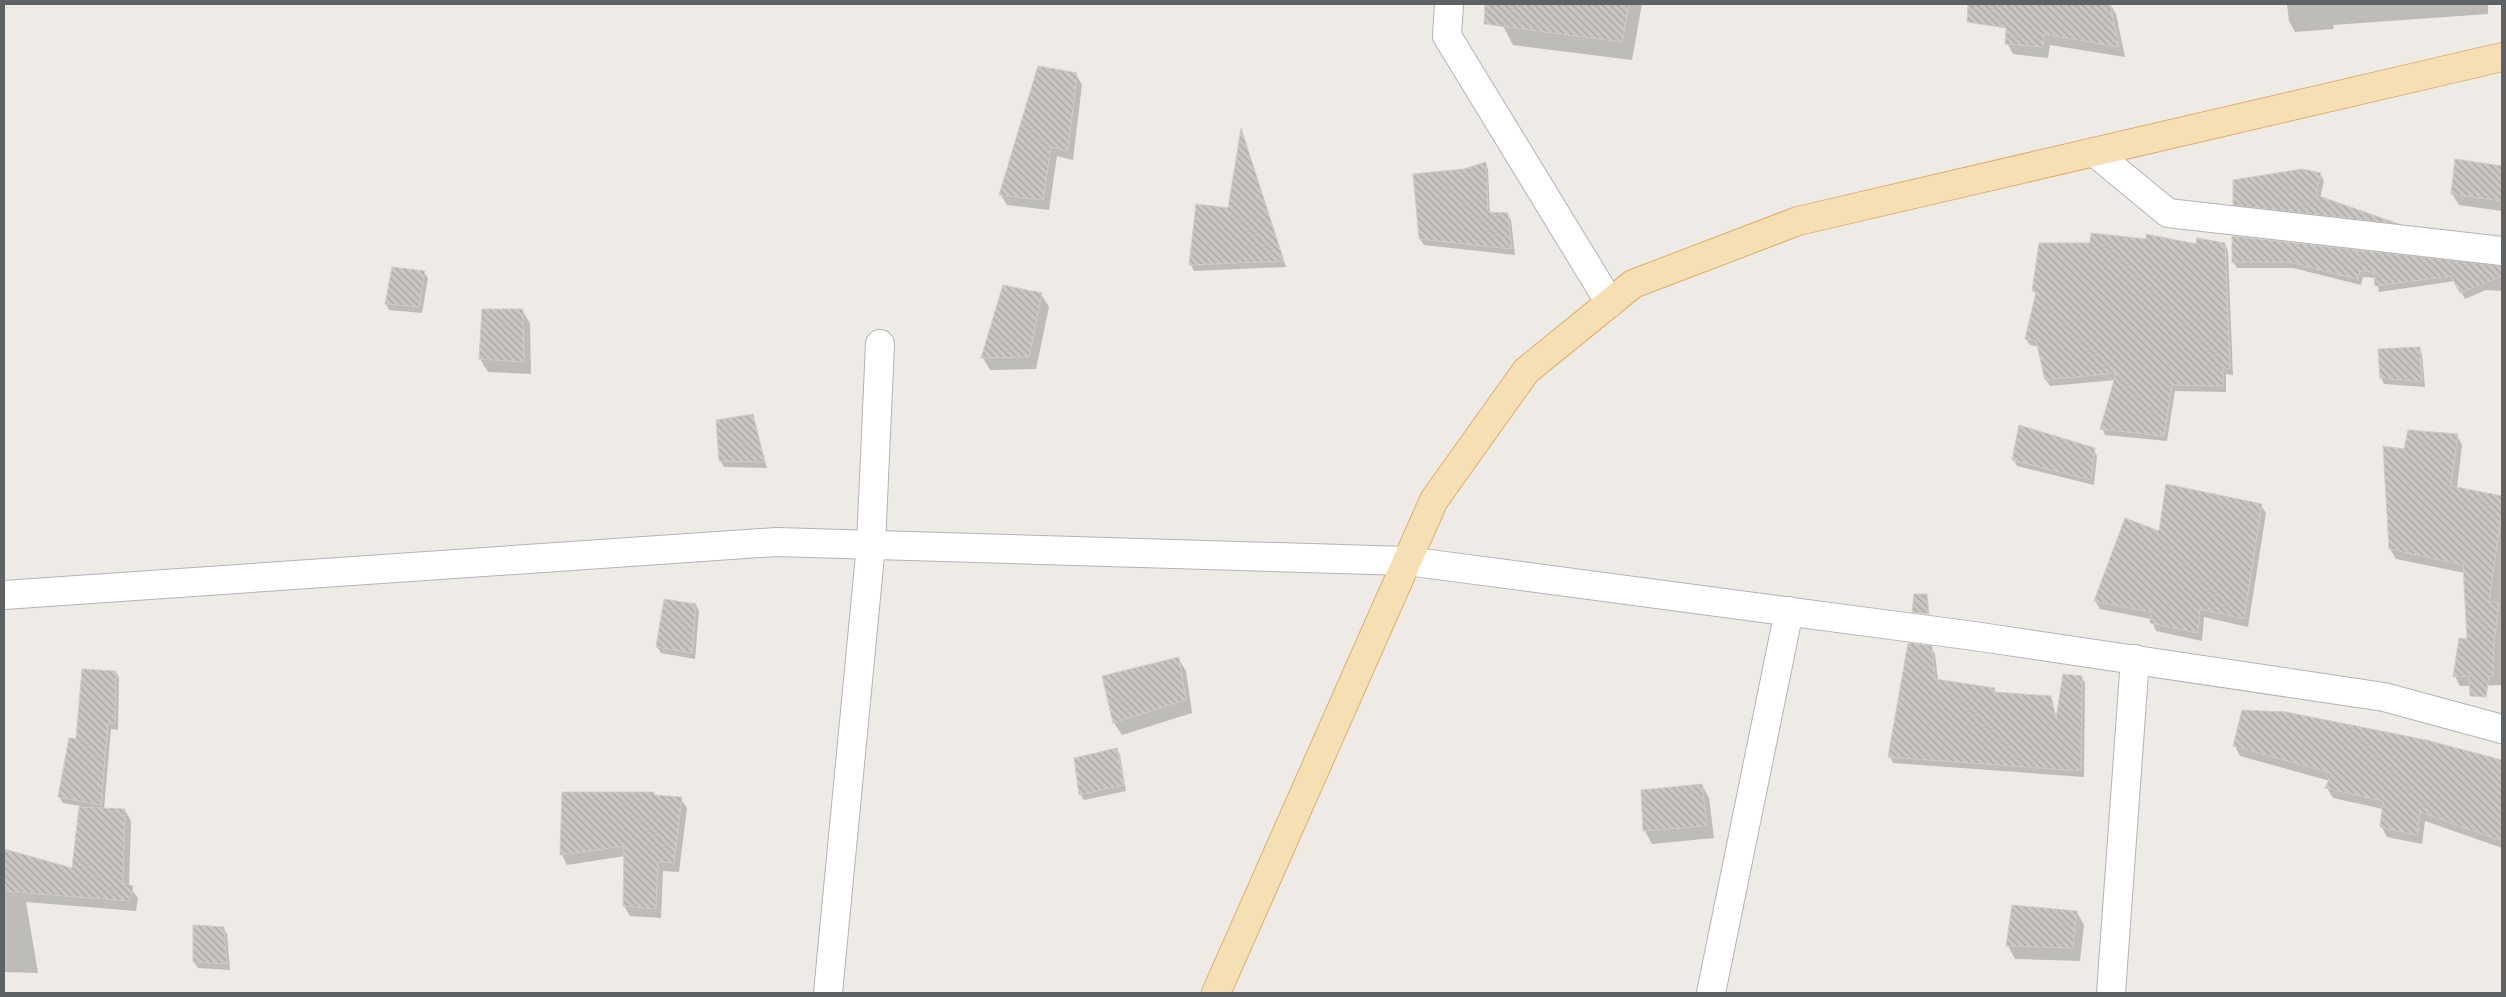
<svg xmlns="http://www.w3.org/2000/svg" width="2506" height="997" font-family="Signika,sans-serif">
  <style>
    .shadow { fill: #0003 }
    .building { fill: url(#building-back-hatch); stroke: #d2ccc5 }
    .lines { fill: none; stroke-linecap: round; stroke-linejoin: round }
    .minor-casing { stroke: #b1b4b6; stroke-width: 30 }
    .major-casing { stroke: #e0ad6d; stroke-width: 30 }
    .minor { stroke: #fff; stroke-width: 28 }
    .major { stroke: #f5e0b4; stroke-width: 28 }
  </style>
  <defs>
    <pattern id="building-back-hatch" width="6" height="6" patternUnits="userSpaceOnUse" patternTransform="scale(1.25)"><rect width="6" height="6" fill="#cac6c3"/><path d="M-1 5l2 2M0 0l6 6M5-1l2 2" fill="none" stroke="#a7a4a2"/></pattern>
  </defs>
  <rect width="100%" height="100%" fill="#eeebe6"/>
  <g class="shadow">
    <polygon points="1505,4 1642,4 1632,60 1513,45 1503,26"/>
    <polygon points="2009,4 2110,4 2116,14 2125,57 2050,45 2048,58 2013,54 2007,43"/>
    <polygon points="2287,4 2488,4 2488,14 2333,25 2334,29 2295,32 2289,21"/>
    <polygon points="1076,74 1082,85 1073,160 1057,156 1049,210 1007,205 1001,195"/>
    <polygon points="1242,132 1286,267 1194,271 1191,265 1197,205 1229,209"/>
    <polygon points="2456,161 2502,167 2502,211 2459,205 2452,194"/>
    <polygon points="1485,163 1488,169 1490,214 1507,214 1511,220 1515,255 1424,245 1420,239 1465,170"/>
    <polygon points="2302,171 2321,175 2324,181 2320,198 2398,225 2400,229 2238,211 2234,204"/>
    <polygon points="2233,237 2502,267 2502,291 2486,290 2465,299 2455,281 2379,292 2376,278 2363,277 2361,285 2293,268 2237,268 2233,262"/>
    <polygon points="2225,244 2228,251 2233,375 2226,374 2226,392 2175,391 2167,441 2105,435 2102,428 2116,380 2050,386 2046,380 2039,347 2030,345 2026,339 2036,295 2033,290 2197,246"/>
    <polygon points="424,272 428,278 422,313 389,310 386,304"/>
    <polygon points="1041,294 1049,307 1036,369 990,370 983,358"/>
    <polygon points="522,310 530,323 531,374 488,372 480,359"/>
    <polygon points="2419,348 2422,354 2425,387 2384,384 2381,378"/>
    <polygon points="752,415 767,468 724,467 720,460"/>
    <polygon points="2457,435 2462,445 2457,488 2502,497 2502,685 2460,686 2455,676 2469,641 2465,573 2396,559 2390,549 2405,450"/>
    <polygon points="2094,450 2097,456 2094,485 2017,466 2013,459"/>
    <polygon points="2261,505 2266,513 2248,627 2204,617 2202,641 2156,631 2151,619 2100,609 2095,601 2160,532"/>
    <polygon points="696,605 699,611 695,659 661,653 657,647"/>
    <polygon points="1909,644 1931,647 1935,654 1938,680 1994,689 1997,693 2050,697 2057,718 2081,677 2085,683 2084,777 1893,763 1890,757"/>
    <polygon points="1178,658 1186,671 1192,713 1122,735 1114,723 1103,677"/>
    <polygon points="116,672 119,678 118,730 111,729 104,809 125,810 131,821 129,886 138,898 136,911 26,902 38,973 4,972 4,850 73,870 80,806 63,803 59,797 77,740"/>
    <polygon points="2426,741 2502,761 2502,848 2425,821 2422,844 2387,837 2381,826 2383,809 2333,798 2327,788 2330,781 2240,756 2235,746"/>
    <polygon points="1117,749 1120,755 1126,791 1084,800 1080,794"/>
    <polygon points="1702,785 1709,798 1714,838 1652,844 1645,831 1642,791"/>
    <polygon points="563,793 653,793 655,796 681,799 687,808 679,872 663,871 661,918 630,916 624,906 625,856 567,865 562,855"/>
    <polygon points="2013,906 2077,912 2084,925 2080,961 2015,959 2008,946"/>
    <polygon points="223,928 227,934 230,970 198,968 194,962"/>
  </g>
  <g class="building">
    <polygon points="1485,4 1629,4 1622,42 1484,24"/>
    <polygon points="1968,4 2110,4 2119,47 2044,34 2043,47 2005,44 2006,28 1967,22"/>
    <polygon points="1038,66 1077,73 1068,151 1051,147 1043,200 999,195"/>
    <polygon points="1241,128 1284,261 1189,265 1196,204 1228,208"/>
    <polygon points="2455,159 2502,166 2502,201 2451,194"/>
    <polygon points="1486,162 1488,212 1508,213 1512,249 1419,239 1413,174 1464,169"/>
    <polygon points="2302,169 2321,173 2316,195 2399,224 2233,205 2233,180"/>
    <polygon points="2091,233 2146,239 2146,234 2196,244 2197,238 2225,243 2230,369 2223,368 2223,386 2172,385 2164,436 2100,429 2116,373 2045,380 2036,341 2025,339 2036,292 2032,291 2039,243 2090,243"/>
    <polygon points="2232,236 2502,266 2502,276 2460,293 2451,276 2375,286 2374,272 2360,271 2358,279 2289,262 2232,262"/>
    <polygon points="392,267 425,271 419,307 385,304"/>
    <polygon points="1003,285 1042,293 1029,357 981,358"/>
    <polygon points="482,309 523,309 524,362 479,359"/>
    <polygon points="2420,347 2422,382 2380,378 2378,349"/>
    <polygon points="753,414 765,462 719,461 716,420"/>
    <polygon points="2019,425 2095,448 2091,480 2012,460"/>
    <polygon points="2408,430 2458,434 2451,486 2502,496 2502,511 2489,602 2499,603 2494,644 2493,676 2489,676 2486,697 2470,696 2469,676 2453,677 2459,638 2467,639 2463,565 2389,549 2383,446 2404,449"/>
    <polygon points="2166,484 2262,504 2244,619 2200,609 2198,633 2150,623 2151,612 2094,601 2125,518 2159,531"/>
    <polygon points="1914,594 1927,594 1929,614 1912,612"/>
    <polygon points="664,599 696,604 692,653 656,647"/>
    <polygon points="1908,643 1932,646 1935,679 1995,688 1994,692 2051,696 2056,718 2063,674 2082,676 2081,771 1888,757"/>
    <polygon points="1179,657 1186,700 1113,723 1102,676"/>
    <polygon points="82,669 116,671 115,724 108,723 101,805 58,797 69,738 76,739"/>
    <polygon points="2242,710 2286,712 2426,740 2502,760 2502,841 2420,812 2417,835 2380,827 2383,801 2325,788 2332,773 2233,746"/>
    <polygon points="1117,748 1124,785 1079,795 1074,758"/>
    <polygon points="1702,784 1707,826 1643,831 1641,790"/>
    <polygon points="562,792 654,792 654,795 682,797 674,863 658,862 656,909 623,906 624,846 560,855"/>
    <polygon points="79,807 125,809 123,883 133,886 130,901 4,891 4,849 72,868"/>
    <polygon points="2012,905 2077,911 2073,948 2006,946"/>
    <polygon points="193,925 224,927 227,964 193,962"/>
  </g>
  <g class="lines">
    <defs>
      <g id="minor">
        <polyline points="1449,4 1447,36 1610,303"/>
        <polyline points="2094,152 2168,213 2502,251"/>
        <polyline points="4,595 776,542 1407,561 1974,636 2384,697 2502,729"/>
        <polyline points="828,993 871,545 880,344"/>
        <polyline points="1711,993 1789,611"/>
        <polyline points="2111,993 2135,659"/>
      </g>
      <polyline id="major" points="1216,993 1434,500 1526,371 1633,284 1798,221 2502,57"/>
    </defs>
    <use href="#minor" class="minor-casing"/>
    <use href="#major" class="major-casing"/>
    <use href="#minor" class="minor"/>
    <use href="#major" class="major"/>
  </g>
  <rect width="2506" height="997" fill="none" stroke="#5e6264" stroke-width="10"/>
</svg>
